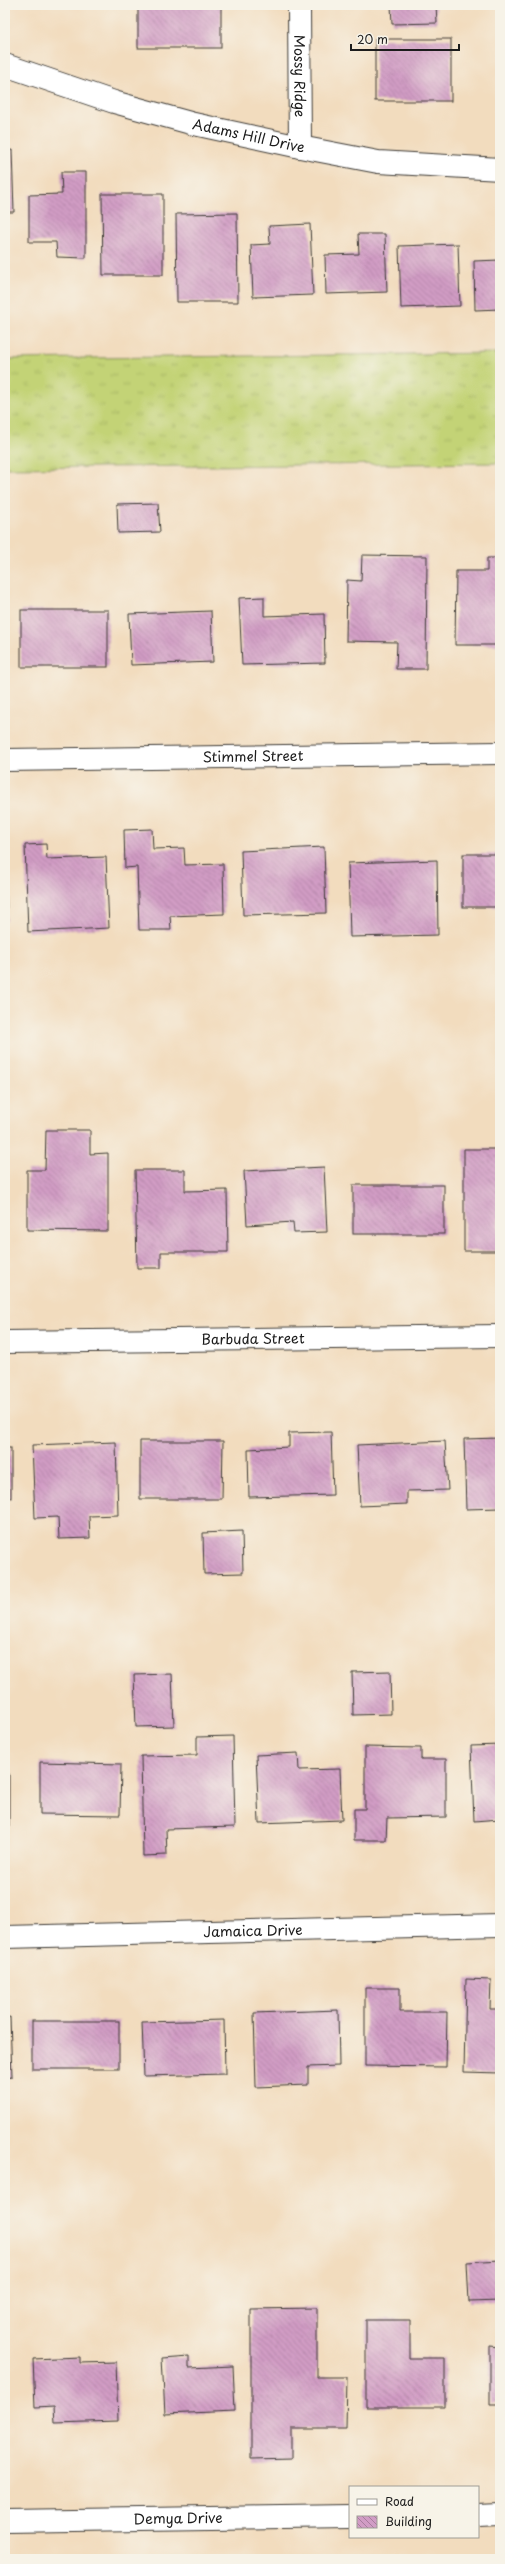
<svg xmlns="http://www.w3.org/2000/svg" width="505" height="2564" font-family="'Playpen Sans',sans-serif">
  <style>
    .grass { fill: url(#grass-tufts); stroke: #707849 }
    .building { fill: url(#building-back-hatch) }
    .lines { fill: none; stroke-linecap: round; stroke-linejoin: round }
    .minor-casing { stroke: #3c3934; stroke-width: 24 }
    .minor { stroke: #fff; stroke-width: 22 }
    .labels { text-anchor: middle; stroke-width: 4; stroke-linejoin: round; paint-order: stroke }
    .street-label { font-size: 14px; fill: #1c1c1c; stroke: #f7f3e8 }
  </style>
  <defs>
    <pattern id="grass-tufts" width="24" height="20" patternUnits="userSpaceOnUse"><rect width="24" height="20" fill="#c3d376"/><path d="M3 7l-1-3M5 7V3M7 7l1-3M15 17l-1-3M17 17v-4M19 17l1-3" fill="none" stroke="#a7b566"/></pattern>
    <pattern id="building-back-hatch" width="6" height="6" patternUnits="userSpaceOnUse"><rect width="6" height="6" fill="#d19cc5"/><path d="M-1 5l2 2M0 0l6 6M5-1l2 2" fill="none" stroke="#a97e9f"/></pattern>
  </defs>
  <rect width="100%" height="100%" fill="#f7f3e8"/>
  <filter id="ink" filterUnits="userSpaceOnUse"><feTurbulence type="fractalNoise" baseFrequency=".025" numOctaves="2"/><feDisplacementMap in="SourceGraphic" scale="8" xChannelSelector="R" yChannelSelector="G"/><feConvolveMatrix kernelMatrix="1 2 1 2 8 2 1 2 1" color-interpolation-filters="sRGB"/></filter>
  <filter id="wash" filterUnits="userSpaceOnUse"><feTurbulence type="fractalNoise" baseFrequency=".012" numOctaves="4" result="noise"/><feDisplacementMap in="SourceGraphic" scale="16" xChannelSelector="R" yChannelSelector="G"/><feGaussianBlur stdDeviation="0.9" result="paint"/><feColorMatrix in="noise" values="0 0 0 0 0 0 0 0 0 0 0 0 0 0 0 0 0 1.4 0 .05"/><feComposite in="paint" operator="in"/></filter>
  <g filter="url(#wash)">
    <rect width="100%" height="100%" fill="#f2dcbe"/>
    <polygon class="grass" points="500,353 500,463 5,468 5,359"/>
    <g id="blocks">
      <g class="building">
        <rect x="138" y="5" width="83" height="43"/>
        <polygon points="391,5 436,5 437,23 392,24"/>
        <rect x="375" y="39" width="76" height="62"/>
        <polygon points="12,150 14,212 5,212 5,151"/>
        <polygon points="61,172 86,172 86,258 57,257 56,242 29,242 29,195 62,194"/>
        <polygon points="102,194 163,194 163,275 103,275"/>
        <polygon points="237,213 238,302 177,302 176,214"/>
        <polygon points="310,224 313,295 253,297 251,245 270,244 269,226"/>
        <polygon points="358,234 385,234 387,292 326,294 325,255 359,254"/>
        <polygon points="458,244 460,306 401,308 399,246"/>
        <polygon points="500,260 500,309 475,310 474,261"/>
        <polygon points="158,503 160,532 118,533 117,504"/>
        <polygon points="362,555 427,556 426,669 396,669 397,642 346,641 347,580 361,581"/>
        <polygon points="487,558 500,558 500,645 455,645 456,571 487,571"/>
        <polygon points="264,597 264,616 324,614 325,663 242,665 239,598"/>
        <rect x="21" y="610" width="87" height="57"/>
        <polygon points="211,611 213,662 131,665 129,614"/>
        <polygon points="152,829 153,849 184,848 185,865 223,864 224,914 170,916 171,930 139,930 137,867 125,868 124,830"/>
        <polygon points="46,844 47,859 106,857 109,928 28,932 25,845"/>
        <polygon points="324,847 326,913 243,915 241,851"/>
        <rect x="463" y="854" width="37" height="53"/>
        <polygon points="437,860 438,935 350,937 348,863"/>
        <polygon points="5,867 6,867 7,921 5,921"/>
        <polygon points="46,1130 90,1130 90,1154 108,1153 108,1231 27,1230 27,1170 45,1170"/>
        <polygon points="464,1149 500,1149 498,1251 464,1251"/>
        <polygon points="324,1167 327,1232 294,1233 293,1222 247,1225 244,1171"/>
        <polygon points="135,1170 185,1170 185,1191 227,1190 228,1252 161,1252 161,1268 137,1268"/>
        <rect x="353" y="1185" width="91" height="49"/>
        <polygon points="331,1432 333,1495 249,1497 248,1449 289,1447 289,1433"/>
        <polygon points="500,1438 500,1508 466,1509 464,1439"/>
        <polygon points="140,1441 223,1441 222,1499 140,1499"/>
        <polygon points="445,1441 448,1490 407,1491 407,1504 360,1506 357,1445"/>
        <polygon points="116,1442 118,1515 89,1516 90,1538 59,1539 58,1517 35,1518 32,1445"/>
        <rect x="5" y="1448" width="6" height="50"/>
        <polygon points="242,1531 243,1573 204,1574 203,1533"/>
        <polygon points="390,1671 391,1714 353,1715 352,1672"/>
        <polygon points="172,1674 174,1726 136,1727 134,1675"/>
        <polygon points="233,1736 235,1827 166,1829 167,1855 143,1856 141,1756 197,1755 197,1737"/>
        <polygon points="500,1745 500,1819 474,1821 471,1746"/>
        <polygon points="365,1747 421,1748 421,1759 446,1759 446,1817 387,1818 386,1840 354,1840 354,1809 365,1809"/>
        <polygon points="298,1753 299,1770 340,1769 342,1820 259,1823 256,1755"/>
        <polygon points="40,1762 121,1764 120,1815 40,1814"/>
        <rect x="5" y="1774" width="4" height="52"/>
        <polygon points="466,1979 491,1980 490,2009 500,2009 500,2073 464,2072"/>
        <polygon points="365,1988 400,1988 400,2012 447,2012 446,2067 365,2066"/>
        <polygon points="338,2010 339,2066 308,2067 308,2085 256,2087 254,2013"/>
        <polygon points="10,2017 12,2077 5,2078 5,2018"/>
        <polygon points="224,2020 225,2074 144,2076 142,2022"/>
        <rect x="32" y="2021" width="87" height="48"/>
        <polygon points="500,2260 500,2301 469,2302 467,2262"/>
        <polygon points="317,2308 317,2377 347,2377 346,2429 291,2429 291,2458 251,2459 251,2309"/>
        <polygon points="366,2320 410,2320 410,2358 445,2358 445,2407 366,2407"/>
        <polygon points="490,2346 500,2347 500,2404 490,2404"/>
        <polygon points="189,2356 189,2368 233,2366 235,2411 165,2414 162,2358"/>
        <polygon points="80,2357 80,2363 116,2362 118,2421 55,2423 54,2406 35,2407 33,2359"/>
      </g>
    </g>
  </g>
  <g filter="url(#ink)">
    <use href="#blocks" fill-opacity="0" stroke="#3c3934" stroke-width="1"/>
    <g class="lines">
      <defs>
        <g id="minor">
          <path id="s1" d="M299,5L300,147"/>
          <path id="s2" d="M5,65L114,102L194,124L300,147L378,162L500,169"/>
          <path id="s3" d="M5,760L500,753"/>
          <path id="s4" d="M5,1342L500,1336"/>
          <path id="s5" d="M5,1937L500,1925"/>
          <polyline points="478,2515 500,2514"/>
          <path id="s6" d="M5,2521L350,2516"/>
        </g>
      </defs>
      <use href="#minor" class="minor-casing"/>
      <use href="#minor" class="minor"/>
    </g>
  </g>
  <g class="labels">
    <g class="street-label">
      <text dy="5" stroke="none"><textPath href="#s1" startOffset="71">Mossy Ridge</textPath></text>
      <text dy="5" stroke="none"><textPath href="#s2" startOffset="254">Adams Hill Drive</textPath></text>
      <text dy="5" stroke="none"><textPath href="#s3" startOffset="248">Stimmel Street</textPath></text>
      <text dy="5" stroke="none"><textPath href="#s4" startOffset="248">Barbuda Street</textPath></text>
      <text dy="5" stroke="none"><textPath href="#s5" startOffset="248">Jamaica Drive</textPath></text>
      <text dy="5" stroke="none"><textPath href="#s6" startOffset="173">Demya Drive</textPath></text>
    </g>
  </g>
  <rect width="505" height="2564" fill="none" stroke="#f7f3e8" stroke-width="20"/>
  <rect x="349" y="2486" width="130" height="52" fill="#f7f3e8" stroke="#9f9d96"/>
  <rect x="357" y="2499" width="20" height="6" fill="#ffffff" stroke="#9f9d96"/>
  <text x="385" y="2506" font-size="12" fill="#1c1c1c">Road</text>
  <rect x="357" y="2516" width="20" height="12" fill="url(#building-back-hatch)" stroke="#9f9d96"/>
  <text x="385" y="2526" font-size="12" fill="#1c1c1c">Building</text>
  <path d="M351 44v6h108v-6" fill="none" stroke="#1c1c1c" stroke-width="2"/>
  <text x="357" y="44" font-size="12" fill="#1c1c1c" stroke="#f7f3e8" stroke-width="3" paint-order="stroke">20 m</text>
</svg>
